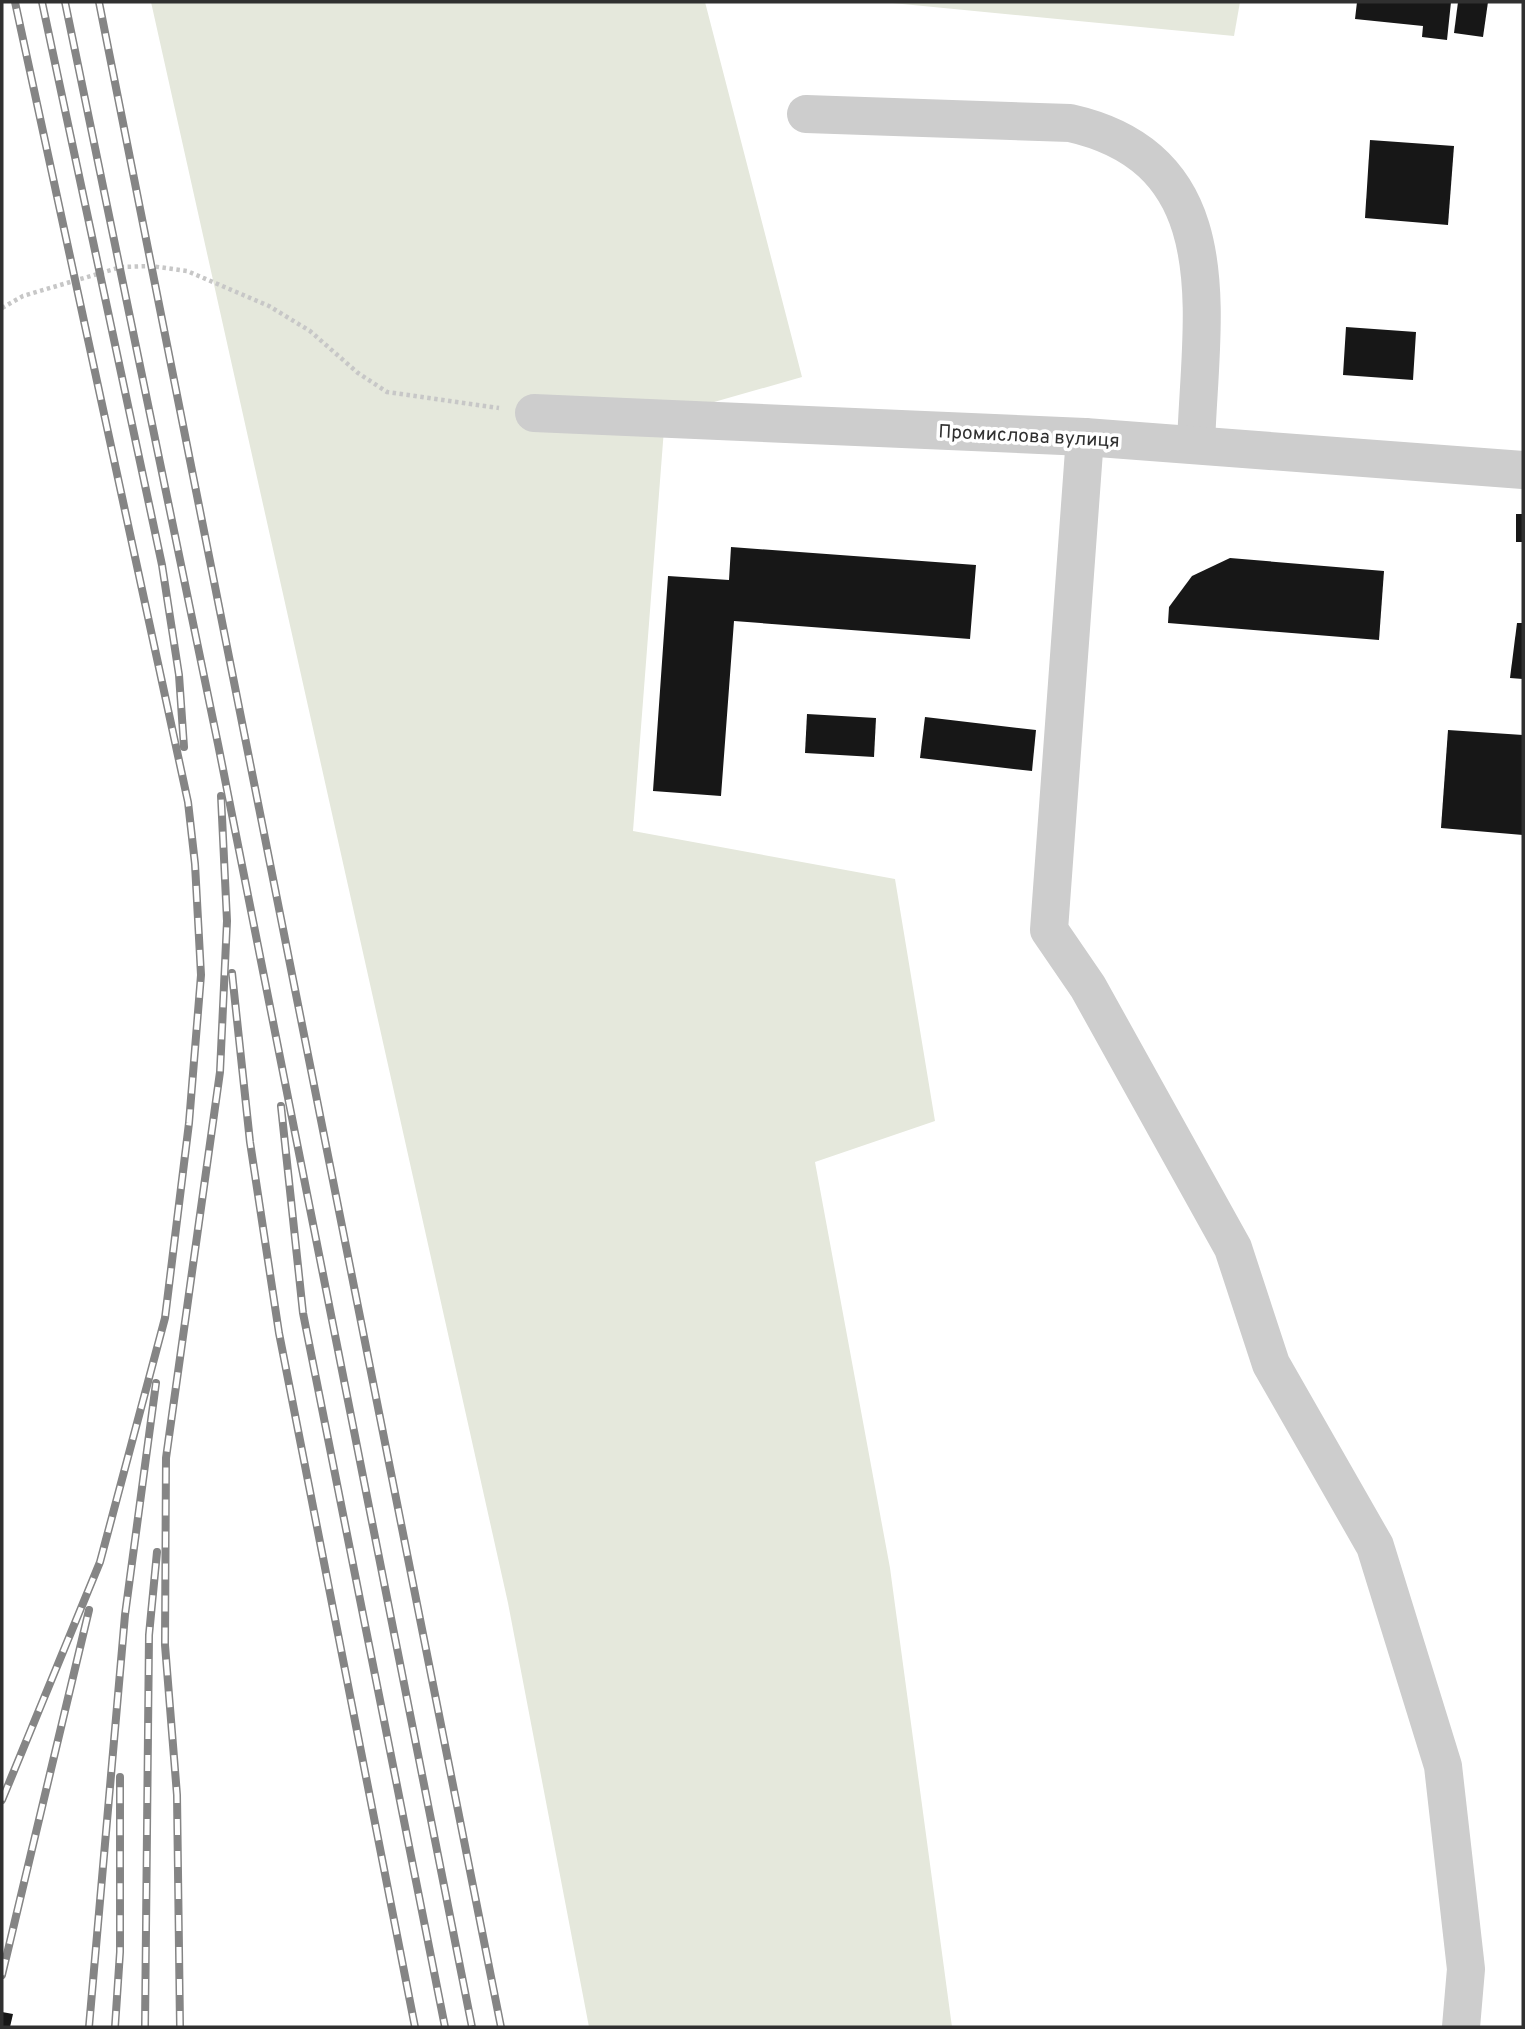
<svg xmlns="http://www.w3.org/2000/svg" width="1525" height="2029" font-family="Overpass,sans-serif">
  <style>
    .green { fill: #e5e8dc }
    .building { fill: #171717 }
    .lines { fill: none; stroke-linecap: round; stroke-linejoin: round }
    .path { stroke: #c7c7c7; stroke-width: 4.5; stroke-dasharray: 3.5 3.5; stroke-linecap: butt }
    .minor { stroke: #cdcdcd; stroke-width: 38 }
    .rail-casing { stroke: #858585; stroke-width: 8 }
    .rail { stroke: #fff; stroke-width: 5; stroke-dasharray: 16; stroke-linecap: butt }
    .labels { text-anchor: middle; stroke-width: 7; stroke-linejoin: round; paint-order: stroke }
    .street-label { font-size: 19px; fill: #303030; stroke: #fff }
  </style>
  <rect width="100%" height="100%" fill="#fff"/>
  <g class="green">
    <polygon points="151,2 705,2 802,377 665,416 633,831 895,879 935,1121 815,1162 890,1568 952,2027 589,2027 508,1603"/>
    <polygon points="882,2 1240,2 1234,36"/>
  </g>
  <g class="building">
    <polygon points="1357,2 1451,2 1447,40 1422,37 1423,26 1355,19"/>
    <polygon points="1458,2 1488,2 1483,37 1454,33"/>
    <polygon points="1370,140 1454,146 1448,225 1365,218"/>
    <polygon points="1346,327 1416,332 1413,380 1343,375"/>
    <rect x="1516" y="514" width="7" height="28"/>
    <polygon points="731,547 976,565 970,639 734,621 721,796 653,791 668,576 729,580"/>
    <polygon points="1230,558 1384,571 1379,640 1168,623 1169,607 1192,576"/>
    <polygon points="1517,623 1523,623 1523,679 1510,678"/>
    <polygon points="807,714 876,718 874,757 805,753"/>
    <polygon points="925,717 1036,730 1032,771 920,758"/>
    <polygon points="1448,730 1523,735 1523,835 1441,828"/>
    <polygon points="2,2012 13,2014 10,2027 2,2027"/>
  </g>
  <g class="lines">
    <polyline class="path" points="2,308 23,296 121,267 151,266 187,271 269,306 310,331 358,373 387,392 499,408"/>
    <g class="minor">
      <path d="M806,114L1070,123C1235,160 1200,318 1196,445"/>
      <polyline points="534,413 1085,437 1523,470"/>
      <polyline points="1085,437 1049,930 1088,987 1233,1248 1271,1364 1375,1546 1443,1766 1466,1969 1461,2027"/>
    </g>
    <defs>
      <g id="rail">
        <polyline points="42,2 162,565 179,675 184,747"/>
        <polyline points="65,2 218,744 472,2027"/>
        <polyline points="99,2 501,2027"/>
        <polyline points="232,973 250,1142 279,1333 415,2027"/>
        <polyline points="281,1106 303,1313 445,2027"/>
        <polyline points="2,1800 100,1562 165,1318 189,1123 201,975 195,864 188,802 15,2"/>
        <polyline points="2,1975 89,1610"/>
        <polyline points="89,2027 125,1615 156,1383"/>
        <polyline points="115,2027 120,1952 120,1777"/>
        <polyline points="145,2027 149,1635 157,1552"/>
        <polyline points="180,2027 177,1795 165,1645 166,1458 220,1072 227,921 221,796"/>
      </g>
    </defs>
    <use href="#rail" class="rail-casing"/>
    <use href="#rail" class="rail"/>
  </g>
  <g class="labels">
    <g class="street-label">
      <text transform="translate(1029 435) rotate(3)" y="7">Промислова вулиця</text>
    </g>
  </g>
  <rect width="1525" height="2029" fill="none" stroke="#303030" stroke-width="7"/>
</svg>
